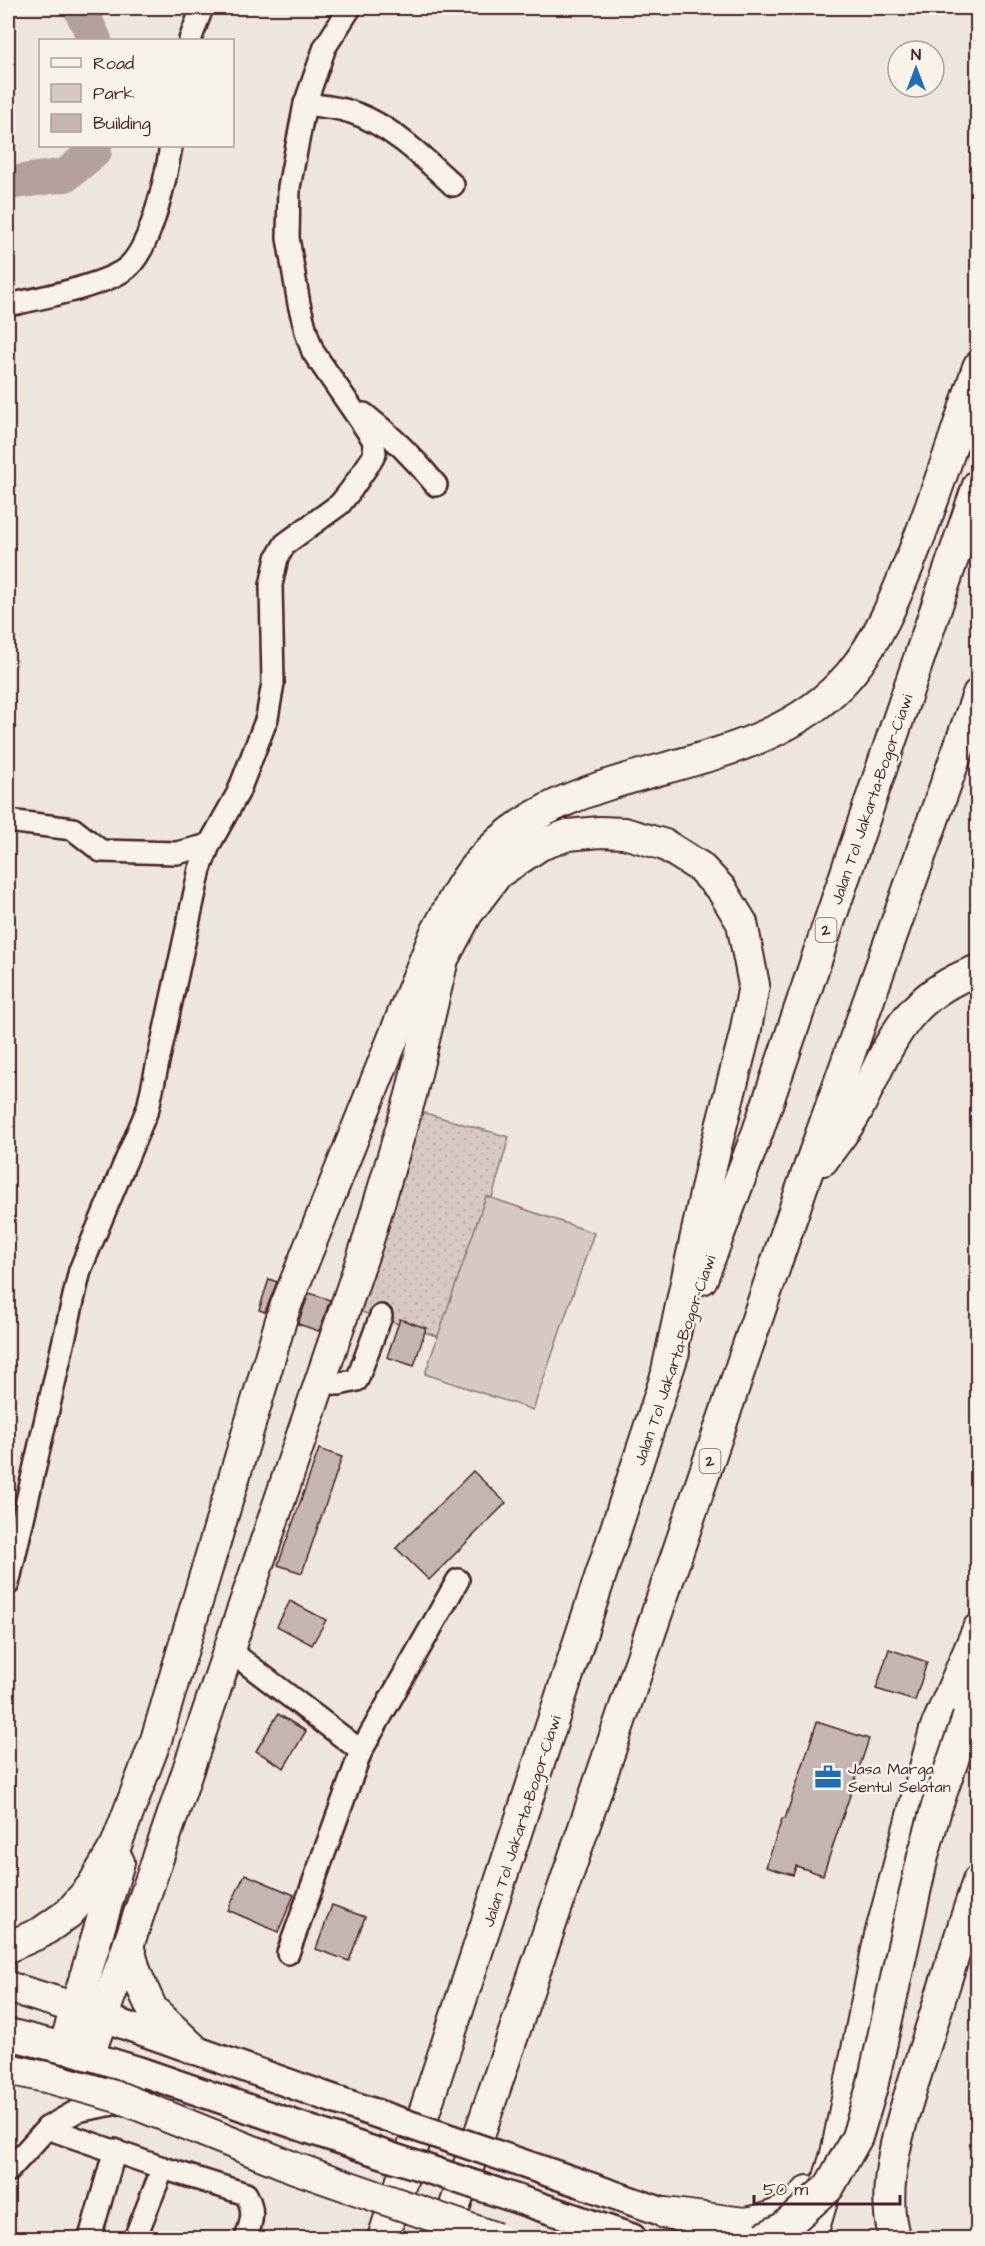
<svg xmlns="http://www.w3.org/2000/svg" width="985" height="2246" font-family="'Architects Daughter',sans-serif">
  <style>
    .grass { fill: url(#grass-dots); stroke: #907476; stroke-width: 1.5 }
    .green { fill: #d5c9c2; stroke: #907476; stroke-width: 1.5 }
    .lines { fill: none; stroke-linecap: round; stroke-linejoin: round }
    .river { stroke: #b39f9d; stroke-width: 34 }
    .building { fill: #c4b5b0; stroke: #4a1f2b; stroke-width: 1.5 }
    .minor-casing { stroke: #4a1f2b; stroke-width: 26 }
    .major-casing { stroke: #4a1f2b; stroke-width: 32 }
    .highway-casing { stroke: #4a1f2b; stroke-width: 34 }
    .minor { stroke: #f7f3e8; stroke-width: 21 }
    .major { stroke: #f7f3e8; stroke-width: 27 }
    .highway { stroke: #f7f3e8; stroke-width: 30 }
    .major-bridge-casing { stroke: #4a1f2b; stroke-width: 32; stroke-linecap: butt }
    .highway-bridge-casing { stroke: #4a1f2b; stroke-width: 34; stroke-linecap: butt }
    .major-bridge { stroke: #f7f3e8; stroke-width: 27 }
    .highway-bridge { stroke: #f7f3e8; stroke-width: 30 }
    .labels { text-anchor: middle; stroke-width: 5; stroke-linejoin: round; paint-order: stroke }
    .shield { fill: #f7f3e8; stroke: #7e5f64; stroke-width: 1.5 }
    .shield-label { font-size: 15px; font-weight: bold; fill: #4a1f2b }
    .street-label { font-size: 16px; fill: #4a1f2b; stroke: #f7f3e8 }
    .poi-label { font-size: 16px; fill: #4a1f2b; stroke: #f7f3e8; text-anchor: start }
  </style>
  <defs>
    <pattern id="grass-dots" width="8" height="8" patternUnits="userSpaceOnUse" patternTransform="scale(1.5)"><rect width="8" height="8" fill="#d5c9c2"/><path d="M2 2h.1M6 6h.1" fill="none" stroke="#b8aca7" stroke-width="1.8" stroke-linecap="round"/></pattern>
  </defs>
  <rect width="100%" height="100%" fill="#ece6dd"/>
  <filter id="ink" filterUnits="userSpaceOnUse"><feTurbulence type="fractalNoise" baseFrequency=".0167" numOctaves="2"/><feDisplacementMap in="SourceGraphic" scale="12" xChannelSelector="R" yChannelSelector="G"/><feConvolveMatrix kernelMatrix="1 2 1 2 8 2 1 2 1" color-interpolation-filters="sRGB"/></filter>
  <g filter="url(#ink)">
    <polygon class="grass" points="407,1108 509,1137 452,1341 346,1307"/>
    <polygon class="green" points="486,1196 594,1233 533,1410 425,1374"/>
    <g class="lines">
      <g class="river">
        <polyline points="80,8 95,40"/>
        <polyline points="8,183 66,175 95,151 95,146"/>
      </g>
    </g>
    <g class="building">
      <polygon points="269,1279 277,1282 265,1312 259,1310"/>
      <polygon points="309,1293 330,1300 319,1331 298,1324"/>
      <polygon points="400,1319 426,1328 414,1366 387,1357"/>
      <polygon points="319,1449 342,1457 302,1573 278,1565"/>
      <polygon points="473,1471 506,1503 429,1580 396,1548"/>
      <polygon points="290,1601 326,1620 312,1645 277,1626"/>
      <polygon points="889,1649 927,1662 915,1701 876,1689"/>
      <polygon points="278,1714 306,1731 284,1768 256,1751"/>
      <polygon points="817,1722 869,1739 823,1875 796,1866 793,1875 766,1867 782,1819 785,1819"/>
      <polygon points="245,1874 294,1895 278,1932 228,1910"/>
      <polygon points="332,1905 365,1917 349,1961 316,1949"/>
    </g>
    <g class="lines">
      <defs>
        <g id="minor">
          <polyline points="190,40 202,8"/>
          <path d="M305,104C320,106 337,107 351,112C389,124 424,158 453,185"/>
          <path d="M8,305C36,299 110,285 129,266C152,244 166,177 171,146"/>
          <path d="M364,414C391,435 415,459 436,485"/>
          <polyline points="8,821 73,829 101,851 177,853 209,845"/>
          <polyline points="321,1380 339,1384 357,1380 381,1316"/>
          <polyline points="8,1584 80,1270 148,1108 200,869 209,845 238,793 267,718 273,683 271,585 277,558 285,544 340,504 351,490 372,459 375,453 373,439 313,352 307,335 299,304 288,238 289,187 305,104 325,47 350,8"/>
          <polyline points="229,1650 361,1751"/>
          <polyline points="288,1953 361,1751 458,1580"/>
          <path d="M47,2128L163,2168L246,2194C255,2211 252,2221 246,2238"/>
          <polyline points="8,2171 47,2128 77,2111 119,2103 132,2086 139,2071"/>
          <polyline points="92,2238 91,2234 115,2150"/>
          <polyline points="135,2238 163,2168"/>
        </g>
        <g id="major">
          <polyline points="82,2010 322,2095"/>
          <polyline points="67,2049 139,2071 308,2129"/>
          <polyline points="580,2183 737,2238"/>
          <polyline points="568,2216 632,2238"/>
        </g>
        <g id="highway">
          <path d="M823,1160C834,1144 848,1128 857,1111C890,1045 902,998 978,970"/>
          <polyline points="702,1279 758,1131 978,485"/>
          <polyline points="968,1717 978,1694"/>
          <polyline points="128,1946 137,1976 152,2009 194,2049"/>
          <path d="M8,1947L42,1932L69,1913L92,1886L116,1845L156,1740L284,1310L435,934C449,909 461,882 480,861C576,750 754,787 850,674C881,637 898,591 916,546C939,487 958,427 978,367"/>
          <polyline points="8,1987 76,2008"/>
          <polyline points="8,2034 64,2048 119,1862"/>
          <polyline points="89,2055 128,1946 367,1244 411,1095 443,959 467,914 498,873 540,845 568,835 600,832 624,833 665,845 700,867 722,890 742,923 754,985 745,1034 711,1166 667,1371"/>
          <path d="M665,2213L744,2223C768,2220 794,2210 808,2191"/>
          <polyline points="383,2238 674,1352"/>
          <polyline points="444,2238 801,1190 978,694"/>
          <polyline points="811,2238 836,2154 880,1935 935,1730 978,1629"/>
          <path d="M895,2238C875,2180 912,2090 929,2034C945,1983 961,1932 978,1881"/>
        </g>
      </defs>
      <use href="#minor" class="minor-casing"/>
      <use href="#major" class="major-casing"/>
      <use href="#highway" class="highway-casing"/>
      <use href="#minor" class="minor"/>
      <use href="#major" class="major"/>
      <use href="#highway" class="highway"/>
      <defs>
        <g id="major-bridge">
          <polyline points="322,2095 580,2183"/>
          <polyline points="308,2129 568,2216"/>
        </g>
        <g id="highway-bridge">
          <polyline points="8,2069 50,2078 121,2098 295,2168 496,2238"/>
          <polyline points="763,2238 783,2228 829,2187 857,2137 872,2087 923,1856 937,1806 968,1717"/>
        </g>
      </defs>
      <use href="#major-bridge" class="major-bridge-casing"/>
      <use href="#highway-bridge" class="highway-bridge-casing"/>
      <use href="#major-bridge" class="major-bridge"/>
      <use href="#highway-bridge" class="highway-bridge"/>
    </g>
  </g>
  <defs>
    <symbol id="office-bare" viewBox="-9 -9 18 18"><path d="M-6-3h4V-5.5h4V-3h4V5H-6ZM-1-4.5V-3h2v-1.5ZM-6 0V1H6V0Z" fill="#1f6fb2" stroke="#f7f3e8" stroke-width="2.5" paint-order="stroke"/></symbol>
  </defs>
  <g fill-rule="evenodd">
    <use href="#office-bare" x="809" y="1758" width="38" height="38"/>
  </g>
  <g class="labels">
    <g class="shield">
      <rect x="815.5" y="918" width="21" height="24" rx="4.5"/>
      <rect x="699.5" y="1449" width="21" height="24" rx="4.5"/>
    </g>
    <g class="shield-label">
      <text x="826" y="935">2</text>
      <text x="710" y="1466">2</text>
    </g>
    <g class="street-label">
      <text transform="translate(871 799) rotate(-71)" y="6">Jalan Tol Jakarta–Bogor–Ciawi</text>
      <text transform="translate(674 1360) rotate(-71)" y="6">Jalan Tol Jakarta–Bogor–Ciawi</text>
      <text transform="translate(521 1821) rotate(-72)" y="6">Jalan Tol Jakarta–Bogor–Ciawi</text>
    </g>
    <g class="poi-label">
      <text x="848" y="1774">Jasa Marga<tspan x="848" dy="18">Sentul Selatan</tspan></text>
    </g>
  </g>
  <rect width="985" height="2246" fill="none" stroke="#f7f3e8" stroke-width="30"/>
  <rect x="15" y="15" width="955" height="2216" fill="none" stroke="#4a1f2b" stroke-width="2" filter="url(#ink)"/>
  <rect x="39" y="39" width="195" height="108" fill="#f7f3e8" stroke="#b29e9c" stroke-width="1.5"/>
  <rect x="51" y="58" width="30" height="9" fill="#f7f3e8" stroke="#b29e9c" stroke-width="1.5"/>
  <text x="93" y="69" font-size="18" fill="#4a1f2b">Road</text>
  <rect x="51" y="84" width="30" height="18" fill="#d5c9c2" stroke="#b29e9c" stroke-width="1.5"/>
  <text x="93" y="99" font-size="18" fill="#4a1f2b">Park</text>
  <rect x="51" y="114" width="30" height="18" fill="#c4b5b0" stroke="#b29e9c" stroke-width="1.5"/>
  <text x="93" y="129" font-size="18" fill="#4a1f2b">Building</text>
  <g transform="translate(916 69)"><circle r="28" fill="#f7f3e8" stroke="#b29e9c" stroke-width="1.5"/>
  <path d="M0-4.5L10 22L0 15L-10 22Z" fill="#1f6fb2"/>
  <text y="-9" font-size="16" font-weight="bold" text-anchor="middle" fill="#4a1f2b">N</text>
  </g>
  <path d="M754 2195v9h146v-9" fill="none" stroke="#4a1f2b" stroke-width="3"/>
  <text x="763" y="2195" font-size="18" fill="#4a1f2b" stroke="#f7f3e8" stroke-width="4.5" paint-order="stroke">50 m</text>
</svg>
